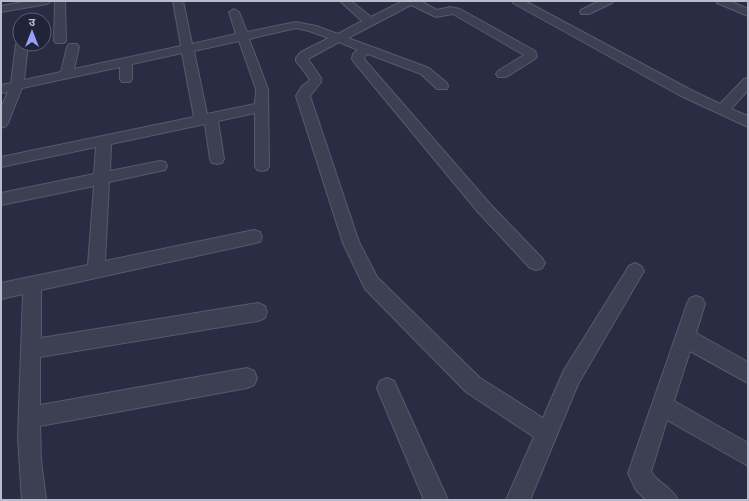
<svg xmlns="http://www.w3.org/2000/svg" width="749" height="501" font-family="Quicksand,'Noto Sans Devanagari',sans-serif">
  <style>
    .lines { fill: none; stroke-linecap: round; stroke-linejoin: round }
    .street-casing { stroke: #575a6d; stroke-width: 2 }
    .street { fill: #3c4053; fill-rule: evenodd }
  </style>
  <rect width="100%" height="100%" fill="#282d43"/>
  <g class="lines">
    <defs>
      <g id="street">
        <polygon points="29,1 52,1 47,4 1,12 1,6"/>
        <polygon points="55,1 65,1 66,41 64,43 56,43 54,41"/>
        <path d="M173,1H183L192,44L236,34L229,12L234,9L239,12L247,32L296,22L316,26L338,34L362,21L340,1H351L371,17L403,1H420L437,10L450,7L460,9L535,51L537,56L535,59L506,77H498L496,74L498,71L524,55L453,14L436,17L411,5L348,38L429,68L447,83L448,86L447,89H437L421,74L368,54L365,56L364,59L490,204L542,258L545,263L542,268L536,270L530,268L478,212L354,62L352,59L353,54L358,50L339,42L308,59L321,78V82L310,96L359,242L377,277L480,378L543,418L564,370L629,266L635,263L641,266L644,271L641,276L578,384L530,500H506L534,437L466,392L365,289L343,243L296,96L302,86L309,81V78L296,61V58L301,52L329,38L309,31L296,28L249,39L268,89L269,166L267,170L262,171L257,170L255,166V113L218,121L224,159L222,163L217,164L212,163L210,159L205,124L111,144L110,171L160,161L165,162L167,166L165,170L160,171L109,182L105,261L254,230L260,232L262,237L260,242L41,290V338L258,303L265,306L267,312L265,318L258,321L40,357V405L247,368L254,371L257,378L254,385L247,388L40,426L41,460L46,500H22L18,437L23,294L1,299V283L88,265L94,186L1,205V193L94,174L96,147L1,167V157L194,117L182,53L132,64V79L130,82H122L120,79V67L22,88L8,123L6,126L1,128V108L8,92L1,93V85L11,83L16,44L20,41V44H28L24,80L61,72L67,47L69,44H77L79,47L74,69L181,46ZM239,41L256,89L255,104L207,114L194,51Z"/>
        <polygon points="512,1 525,1 689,89 720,104 744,79 748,78 748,90 731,109 748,116 748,127 679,95 513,3"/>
        <polygon points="599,1 613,1 612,3 589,14 581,14 580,12 581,10"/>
        <polygon points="716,1 730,1 748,9 748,16 717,3"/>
        <path d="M696,296L702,298L705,304L696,333L748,362V383L690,351L674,401L748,443V466L667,420L651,472C659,484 672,487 678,500H646L636,490L628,473L687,304L690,298Z"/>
        <polygon points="387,378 394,381 448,500 424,500 377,388 380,381"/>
      </g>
    </defs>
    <use href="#street" class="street-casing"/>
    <use href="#street" class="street"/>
  </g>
  <rect width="749" height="501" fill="none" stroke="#b9bccc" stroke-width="4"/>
  <g transform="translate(32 32)"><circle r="19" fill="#212438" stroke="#5e6173"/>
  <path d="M0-3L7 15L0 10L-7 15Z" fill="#94a1f7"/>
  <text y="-6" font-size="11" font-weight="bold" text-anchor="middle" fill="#b9bccc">उ</text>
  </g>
</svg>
